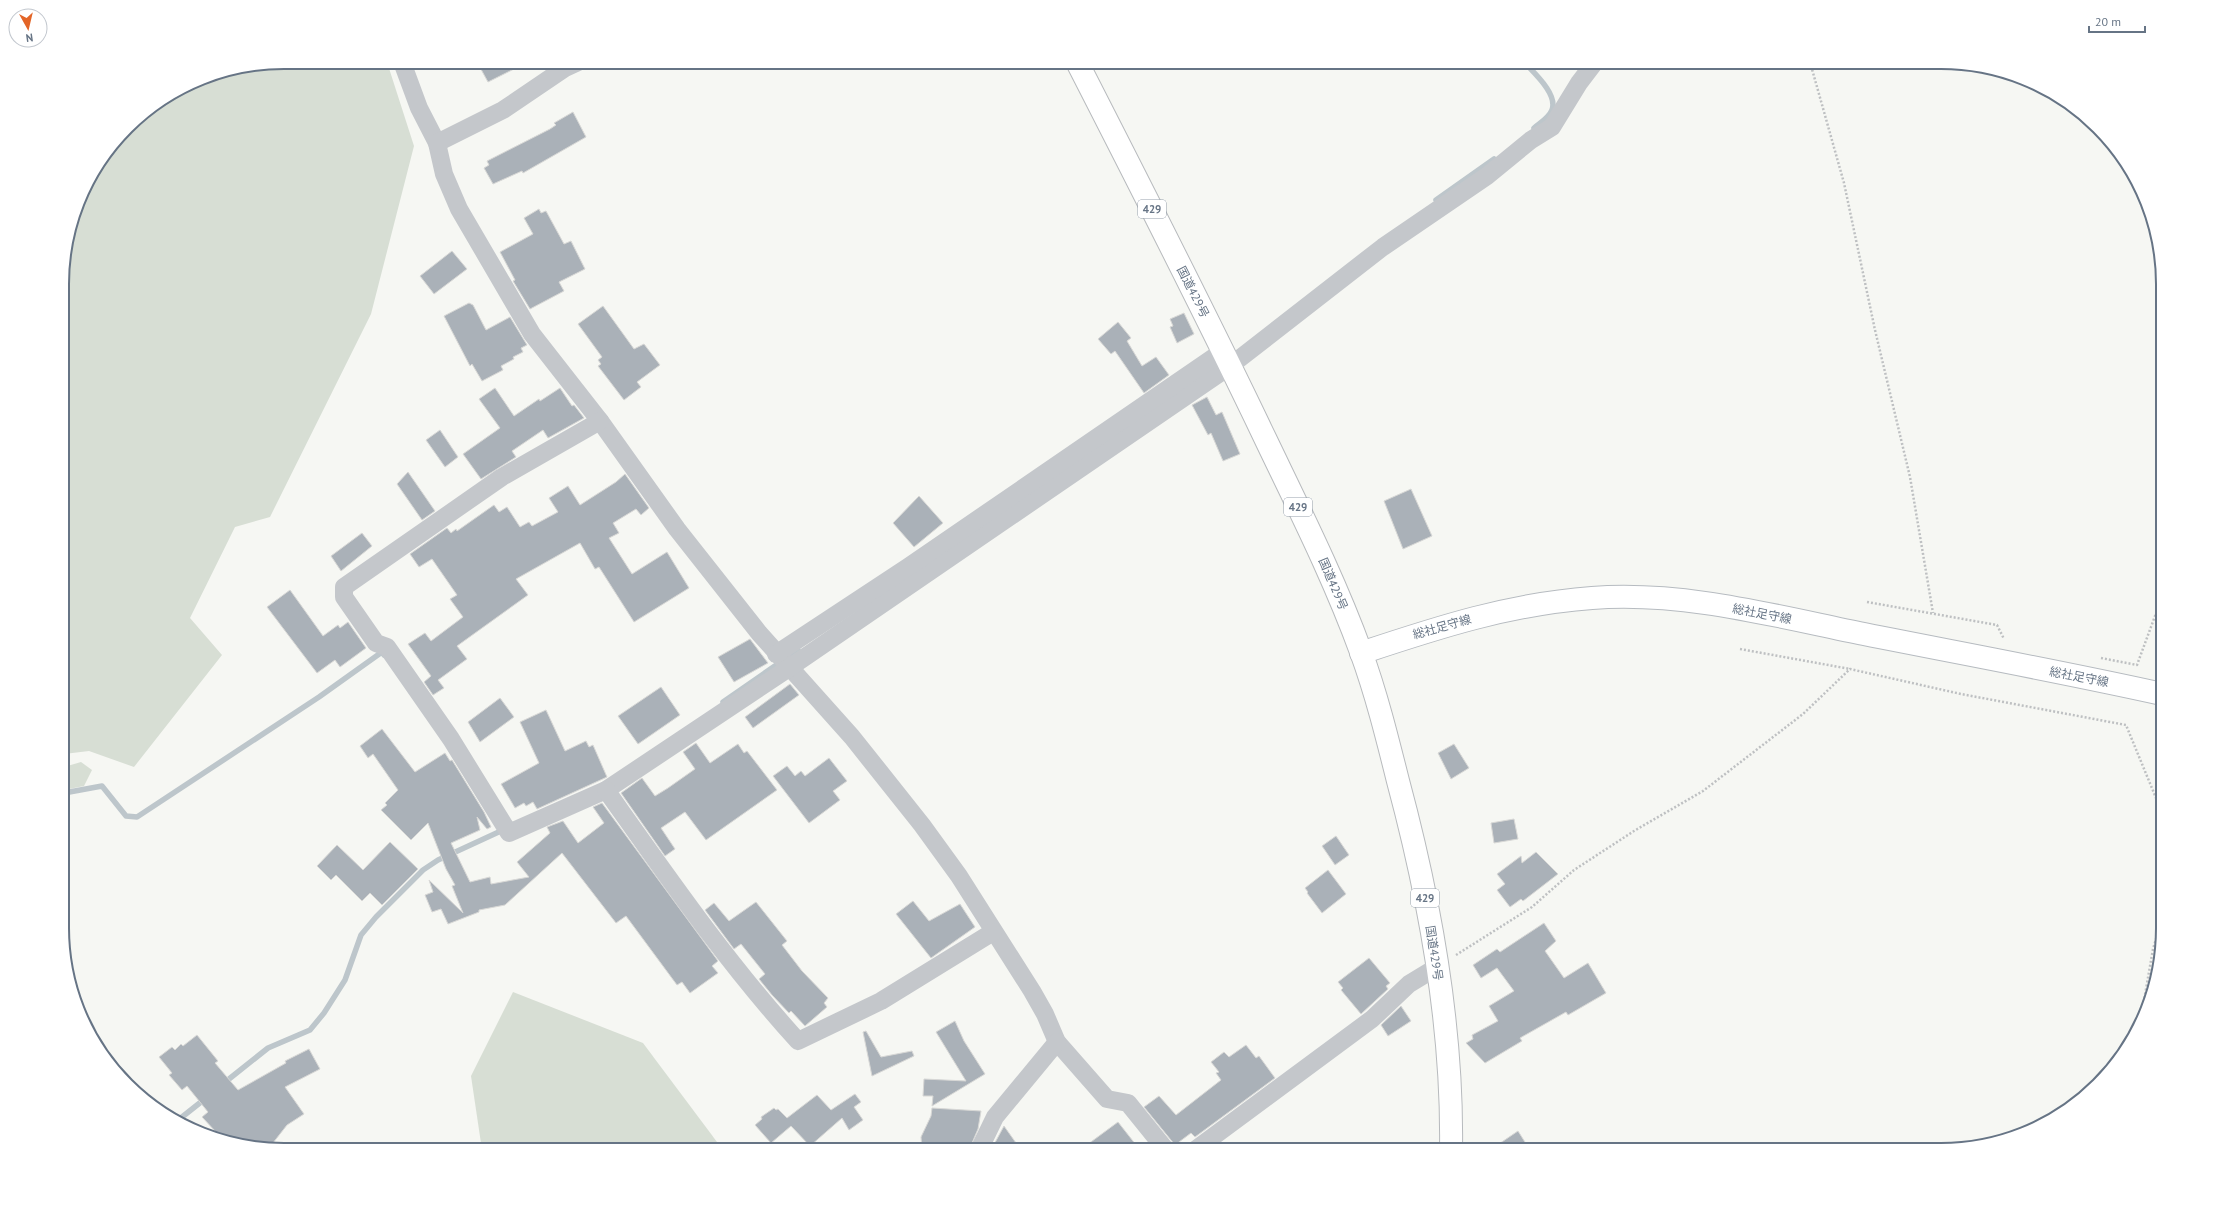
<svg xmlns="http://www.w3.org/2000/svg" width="2225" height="1212" font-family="'PT Sans','Noto Sans JP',sans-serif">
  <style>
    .green { fill: #d7ded4 }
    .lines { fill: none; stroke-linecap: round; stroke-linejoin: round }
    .stream { stroke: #bdc6cb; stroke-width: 5.5 }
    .building { fill: #aab1b8; stroke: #d8d8d6 }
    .secondary-casing { stroke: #b6bbc0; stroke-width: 24 }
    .highway-casing { stroke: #b7babd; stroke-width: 24 }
    .path { stroke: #bec0c2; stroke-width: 2.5; stroke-dasharray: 2 2; stroke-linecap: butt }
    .street { stroke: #c4c7cb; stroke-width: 18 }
    .secondary { stroke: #fff; stroke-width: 22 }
    .highway { stroke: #fff; stroke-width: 22 }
    .labels { text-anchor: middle; stroke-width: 4; stroke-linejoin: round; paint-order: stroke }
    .shield { fill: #fff; stroke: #949eaa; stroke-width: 1 }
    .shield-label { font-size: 11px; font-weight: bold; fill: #667485 }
    .street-label { font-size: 12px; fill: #667485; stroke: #fff }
    .rim { fill: none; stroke: #667485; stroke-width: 2 }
  </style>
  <rect width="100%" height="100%" fill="#f6f7f3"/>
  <g class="green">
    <polygon points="284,62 387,62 414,146 371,314 270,517 235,527 190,618 222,655 134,767 89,751 64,754 62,269 85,186 137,117 199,79"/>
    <polygon points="81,762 92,770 84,786 64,790 64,767"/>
    <polygon points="513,992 643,1043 723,1150 482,1150 471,1076"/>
  </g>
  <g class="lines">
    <g class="stream">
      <path d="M1524,62C1534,73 1558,94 1552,110C1549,118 1540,123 1534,128"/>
      <polyline points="1436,200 1494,159"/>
      <polyline points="723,702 798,650"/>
      <polyline points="64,793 102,786 126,816 137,817 319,697 382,652 384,655"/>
      <polyline points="224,1083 268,1048 310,1030 324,1013 345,980 361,935 376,917 423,870 438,860 503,830"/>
      <polyline points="177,1121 206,1098"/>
    </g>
  </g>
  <g class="building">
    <polygon points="477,62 528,62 488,82"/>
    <polygon points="573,112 586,137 523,173 522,171 493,184 484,168 489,165 487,161 550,129 556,125 554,123"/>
    <polygon points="539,209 541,213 546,211 564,244 571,241 585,269 559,282 564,291 530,309 513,281 515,280 500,252 533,234 524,218"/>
    <polygon points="452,251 467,269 434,294 420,276"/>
    <polygon points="469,303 473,305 486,330 510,317 527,345 521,348 523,352 513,357 514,359 501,366 503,370 482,381 472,364 470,366 444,316"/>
    <polygon points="603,306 634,349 644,344 660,365 637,382 641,387 624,400 598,366 601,364 598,360 602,357 578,324"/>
    <polygon points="1184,313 1194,334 1177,343 1170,327 1173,326 1170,319"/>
    <polygon points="1118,322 1131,338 1127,341 1142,366 1156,357 1169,375 1144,393 1115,351 1111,354 1098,339"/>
    <polygon points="495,388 514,416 539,399 540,401 560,388 572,406 574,405 584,418 548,438 543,430 512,451 516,457 481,479 463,454 500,428 479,399"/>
    <polygon points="1207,397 1216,415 1222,412 1240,454 1223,461 1211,433 1208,435 1192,405"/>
    <polygon points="440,430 458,457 445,467 426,440"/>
    <polygon points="408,472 435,511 422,520 397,484"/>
    <polygon points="625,474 649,508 641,515 636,509 613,523 619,533 609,538 632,574 667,552 689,588 634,622 599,567 595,569 580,543 516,579 528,595 457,646 467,659 438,680 444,688 433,695 424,682 431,676 408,644 425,633 431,641 463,617 450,599 457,595 432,559 419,567 410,554 447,528 451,533 456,529 457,531 494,505 499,512 507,507 520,527 529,522 532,526 558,512 549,498 568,486 580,505 616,482"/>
    <polygon points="1411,489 1432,536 1403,549 1384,501"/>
    <polygon points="919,496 943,523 914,547 893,523"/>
    <polygon points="362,533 372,546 341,571 331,556"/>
    <polygon points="290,590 323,636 338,625 340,628 348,622 366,648 340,667 335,660 317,673 267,607"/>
    <polygon points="750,639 768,663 734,682 718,657"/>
    <polygon points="790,684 799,695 753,728 745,717"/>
    <polygon points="661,687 680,715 638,744 618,716"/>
    <polygon points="500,698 514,717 480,742 468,722"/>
    <polygon points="546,710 565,751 586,741 589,747 593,745 607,777 537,809 533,802 526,806 524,803 515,808 501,784 539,763 520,722"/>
    <polygon points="382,729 415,772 445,753 450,761 452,760 484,812 491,827 487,829 477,817 480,830 451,843 470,882 490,877 491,884 529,877 517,862 550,833 547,827 563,821 578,843 604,823 593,807 602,803 718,961 712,966 718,973 690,993 682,982 677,985 626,916 616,923 562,853 505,905 479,910 479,912 448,924 441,909 432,912 425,895 433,892 429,880 463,913 452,886 455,885 446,869 428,823 411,840 381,810 387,805 385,803 398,790 373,754 368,758 360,746"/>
    <polygon points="696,743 710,763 738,744 744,753 747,751 777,790 706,840 685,812 661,828 675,849 665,856 621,793 642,778 655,796 668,788 695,769 683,752"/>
    <polygon points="1454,744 1469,768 1451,779 1438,753"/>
    <polygon points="829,758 847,781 833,791 840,800 809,823 773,776 787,766 795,776 801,771 805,776"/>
    <polygon points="1514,819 1518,839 1494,843 1491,823"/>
    <polygon points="1336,836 1349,855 1335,865 1322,846"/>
    <polygon points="390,842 418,869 382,905 370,893 362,901 336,875 331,880 317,866 337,845 363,870"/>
    <polygon points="1536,852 1558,874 1523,901 1521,899 1510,907 1497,890 1505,884 1497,874 1521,856 1522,863"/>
    <polygon points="1328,870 1346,894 1322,913 1307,893 1308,892 1305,888"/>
    <polygon points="913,901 929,921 960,904 975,927 931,958 896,914"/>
    <polygon points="756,902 787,941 782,945 802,971 828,998 824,1003 827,1007 805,1026 791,1011 789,1013 772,995 759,979 765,974 741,944 734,949 705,910 714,903 729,921"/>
    <polygon points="1544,923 1556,941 1545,951 1564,978 1588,963 1606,993 1568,1015 1566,1012 1520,1038 1522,1041 1485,1063 1466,1043 1473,1039 1472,1035 1498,1021 1489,1006 1514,991 1497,968 1481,978 1473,965 1497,949 1500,952"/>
    <polygon points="1369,958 1390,983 1386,986 1388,989 1361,1014 1341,990 1343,988 1338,982"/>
    <polygon points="1401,1006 1411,1021 1388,1036 1381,1025"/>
    <polygon points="955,1021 964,1041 985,1074 932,1106 933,1096 923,1096 924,1079 966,1081 936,1032"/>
    <polygon points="866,1031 881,1057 912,1051 914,1056 872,1076 863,1032"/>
    <polygon points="197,1035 218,1061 215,1063 238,1090 286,1063 285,1061 309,1049 320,1069 285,1087 304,1114 287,1125 269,1148 227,1142 211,1137 216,1132 202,1117 208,1112 187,1086 182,1090 169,1075 172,1073 159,1057 172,1047 175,1050 181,1044 183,1046"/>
    <polygon points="1246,1045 1256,1058 1259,1056 1275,1078 1195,1137 1191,1133 1175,1145 1144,1107 1159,1096 1176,1115 1221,1080 1216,1073 1219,1072 1211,1062 1224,1052 1229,1057"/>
    <polygon points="855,1094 861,1102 854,1107 863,1120 849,1130 842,1118 810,1146 791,1126 771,1143 755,1125 762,1119 761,1117 774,1108 776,1110 778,1109 787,1118 817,1095 831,1110"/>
    <polygon points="932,1108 981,1111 978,1129 969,1150 922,1150 921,1137 931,1116"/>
    <polygon points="1118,1122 1140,1150 1080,1150"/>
    <polygon points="1004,1126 1021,1150 991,1150"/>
    <polygon points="1518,1131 1530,1150 1490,1150"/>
  </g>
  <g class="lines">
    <defs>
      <path id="secondary" d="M1361,653C1439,627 1510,604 1592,598C1684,591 1775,616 1864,634C1964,654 2063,672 2162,694"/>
      <path id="highway" d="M1077,62C1141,187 1205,312 1265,438C1299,509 1334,578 1361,652C1376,693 1387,737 1398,781C1430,900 1453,1026 1451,1150"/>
    </defs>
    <use href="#secondary" class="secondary-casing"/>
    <use href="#highway" class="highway-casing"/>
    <g class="path">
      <polyline points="1810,62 1844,183 1875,330 1910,477 1933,613"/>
      <polyline points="1867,602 1997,625 2004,639"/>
      <polyline points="1740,649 1850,669"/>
      <polyline points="2101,658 2137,665 2162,597"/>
      <polyline points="2162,713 2162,725"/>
      <polyline points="1456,955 1532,907 1574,870 1634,831 1703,791 1803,714 1850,669 1961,694 2126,725 2163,815"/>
      <polyline points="2143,1018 2142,1012 2153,949 2163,916"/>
    </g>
    <g class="street">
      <polyline points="402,62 419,108 437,143 444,174 459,209 532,334 600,421 677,529 759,633 852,737 922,825 959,876 1032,991 1045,1014 1057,1042 1107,1099 1128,1103 1166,1150"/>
      <polyline points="437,143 503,110 565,68 578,62"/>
      <polyline points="600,421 502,477 344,587 344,597 376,643 387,647 451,739 509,833 606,790 789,668 1230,366 1383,247 1487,176 1531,140 1552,127 1579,83 1595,62"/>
      <polyline points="776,654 908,567 1223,351"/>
      <path d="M606,790C667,876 727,963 798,1041L881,1001L993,932"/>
      <polyline points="979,1150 995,1117 1057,1042"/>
      <polyline points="1195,1150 1372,1019 1409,984 1437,967"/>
    </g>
    <use href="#secondary" class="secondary"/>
    <use href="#highway" class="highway"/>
  </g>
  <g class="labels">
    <g class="shield">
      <rect x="1138" y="200" width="28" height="18" rx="3"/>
      <rect x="1284" y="498" width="28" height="18" rx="3"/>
      <rect x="1411" y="889" width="28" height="18" rx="3"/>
    </g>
    <g class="shield-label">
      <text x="1152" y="213">429</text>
      <text x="1298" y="511">429</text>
      <text x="1425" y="902">429</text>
    </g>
    <g class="street-label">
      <text transform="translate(1193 292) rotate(63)" y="4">国道429号</text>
      <text transform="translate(1333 584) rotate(67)" y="4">国道429号</text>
      <text transform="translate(1762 614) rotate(11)" y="4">総社足守線</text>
      <text transform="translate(1442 627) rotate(-16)" y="4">総社足守線</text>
      <text transform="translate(2079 677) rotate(11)" y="4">総社足守線</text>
      <text transform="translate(1434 953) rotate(81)" y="4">国道429号</text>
    </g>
  </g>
  <path d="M0 0H2225V1212H0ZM284 69H1941A215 215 0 0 1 2156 284V928A215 215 0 0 1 1941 1143H284A215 215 0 0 1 69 928V284A215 215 0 0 1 284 69Z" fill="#fff" fill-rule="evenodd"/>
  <path class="rim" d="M284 69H1941A215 215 0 0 1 2156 284V928A215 215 0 0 1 1941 1143H284A215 215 0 0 1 69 928V284A215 215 0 0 1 284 69Z"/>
  <g transform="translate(28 28) rotate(172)"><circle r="19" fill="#ffffff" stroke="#c2c7ce"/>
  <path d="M0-3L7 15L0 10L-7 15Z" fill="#e36527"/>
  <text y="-6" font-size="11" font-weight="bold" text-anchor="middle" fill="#667485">N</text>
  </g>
  <path d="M2089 26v6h56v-6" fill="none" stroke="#667485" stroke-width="2"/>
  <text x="2095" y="26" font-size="12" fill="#667485" stroke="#ffffff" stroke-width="3" paint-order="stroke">20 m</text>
</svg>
